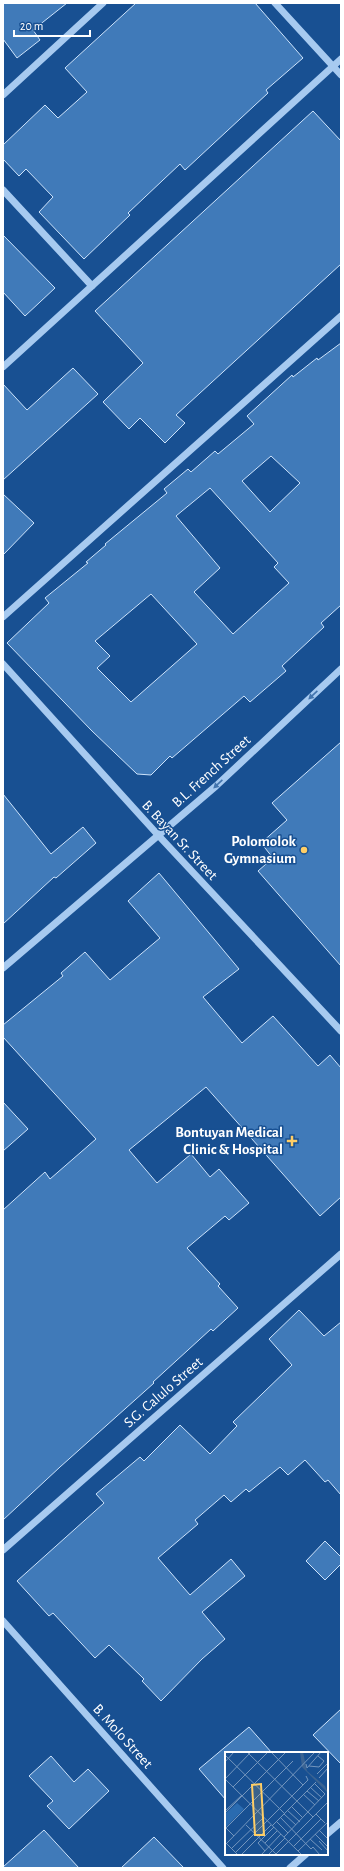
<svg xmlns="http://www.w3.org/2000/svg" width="344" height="1871" font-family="'Alegreya Sans',sans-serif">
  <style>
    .building { fill: #407ab9; stroke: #cde3fb; fill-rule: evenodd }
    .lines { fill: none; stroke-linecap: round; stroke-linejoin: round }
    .minor { stroke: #a7caf0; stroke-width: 7 }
    .oneway { fill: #4375ae }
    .poi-dot { fill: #ffce66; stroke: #185092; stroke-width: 1.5 }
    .labels { text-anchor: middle; stroke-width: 3; stroke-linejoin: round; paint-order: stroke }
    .street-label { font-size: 15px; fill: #fff; stroke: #185092 }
    .poi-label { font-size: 15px; font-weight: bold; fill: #fff; stroke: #185092; text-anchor: end }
    .inset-road { fill: none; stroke: #7496be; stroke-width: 1 }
    .view { fill: #ffce66; fill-opacity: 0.15; stroke: #ffce66; stroke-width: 2 }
    .inset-edge { fill: none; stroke: #fff; stroke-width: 2 }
  </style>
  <rect width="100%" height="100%" fill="#185092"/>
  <g class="building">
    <polygon points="3,3 67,3 33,30 40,40 17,58 3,39"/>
    <polygon points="136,3 255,3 303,58 266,90 268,93 185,170 180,164 128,213 130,215 84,259 39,212 53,197 26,169 19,176 3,159 3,145 45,105 58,118 87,92 65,68"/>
    <polygon points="313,111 341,141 341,264 176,415 185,423 165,443 140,418 129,429 103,402 143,363 95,311"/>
    <polygon points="3,235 55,288 25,316 3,292"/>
    <path d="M341,343V605L321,623L324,627L282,666L286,671L250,702L244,696L172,758L170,756L151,775L137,774L92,731L7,643L49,603L45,598L88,563L86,562L106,545L105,544L167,493L164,489L188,469L191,472L215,451L218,454L254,424L247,416L292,375L293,377L317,358L318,360ZM271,456L300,483L270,512L242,481ZM210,488L278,563L274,567L289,583L233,634L194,592L220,568L176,516ZM151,594L197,644L131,702L97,668L110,656L95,641Z"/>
    <polygon points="73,368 98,394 3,480 3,384 27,410"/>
    <polygon points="3,494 34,523 3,555"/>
    <polygon points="341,742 341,966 258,871 273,858 261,843 287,820 272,803"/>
    <polygon points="3,794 51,854 83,827 96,843 56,878 54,877 3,924"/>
    <polygon points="159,873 239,969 203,997 242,1043 273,1016 318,1066 330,1055 341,1068 341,1197 320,1216 206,1087 129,1150 157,1183 191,1154 210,1177 219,1169 249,1203 229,1220 225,1216 187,1248 220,1284 218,1286 238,1308 213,1331 211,1329 153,1382 154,1383 60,1467 3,1520 3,1210 45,1172 50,1179 96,1139 3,1037 3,1025 63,976 61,973 85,952 110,980 160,938 128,901"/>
    <polygon points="3,1102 28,1129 3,1151"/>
    <polygon points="299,1310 324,1336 341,1322 341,1495 328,1480 325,1482 305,1460 288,1475 280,1467 249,1492 246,1489 231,1502 224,1495 195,1520 198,1524 158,1558 190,1595 231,1559 245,1576 202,1612 225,1639 202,1659 161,1701 142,1681 144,1679 109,1645 95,1658 53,1613 49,1616 17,1581 104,1503 96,1494 140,1457 144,1461 180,1425 210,1454 237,1426 233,1422 292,1365 269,1339"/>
    <polygon points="325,1541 341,1557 341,1564 325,1580 306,1561"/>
    <polygon points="341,1709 341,1764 313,1735"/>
    <polygon points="249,1727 272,1753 226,1753 226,1800 199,1769"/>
    <polygon points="51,1756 74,1782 88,1769 109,1791 69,1829 47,1806 53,1801 29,1776"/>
    <polygon points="44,1830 79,1868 3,1868 3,1867"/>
    <polygon points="154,1837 184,1868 121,1868"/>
  </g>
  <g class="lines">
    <g class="minor">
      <polyline points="275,3 341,75"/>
      <polyline points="3,95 103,3"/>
      <polyline points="3,190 92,286"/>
      <polyline points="3,367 341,59"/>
      <polyline points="3,617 341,316"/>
      <polyline points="3,664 158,835 341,1031"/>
      <polyline points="3,968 216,786 341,669"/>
      <polyline points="3,1550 341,1254"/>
      <polyline points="3,1621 223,1868"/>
      <polyline points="327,1834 341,1822"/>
      <polyline points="290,1868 306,1854"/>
    </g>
  </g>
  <defs><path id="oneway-solid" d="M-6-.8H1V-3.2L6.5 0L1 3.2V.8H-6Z"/></defs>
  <g class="oneway">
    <use href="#oneway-solid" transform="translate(313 695) rotate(137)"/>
    <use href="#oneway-solid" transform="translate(218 784) rotate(137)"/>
  </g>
  <g class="poi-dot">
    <circle cx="304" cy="850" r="4"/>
    <path d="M290 1135h4v4h4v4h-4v4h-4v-4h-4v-4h4z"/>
  </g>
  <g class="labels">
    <g class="street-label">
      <text transform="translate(211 771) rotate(-42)" y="5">B.L. French Street</text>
      <text transform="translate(180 840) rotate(47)" y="5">B. Bayan Sr. Street</text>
      <text transform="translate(163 1392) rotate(-41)" y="5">S.G. Calulo Street</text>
      <text transform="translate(123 1736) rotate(48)" y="5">B. Molo Street</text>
    </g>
    <g class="poi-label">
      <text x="296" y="846">Polomolok<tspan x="296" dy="17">Gymnasium</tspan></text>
      <text x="283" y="1137">Bontuyan Medical<tspan x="283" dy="17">Clinic &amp; Hospital</tspan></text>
    </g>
  </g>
  <g transform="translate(225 1752)">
    <rect width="103" height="103" fill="#185092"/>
    <path d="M12,51L19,57L1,75L0,62Z" fill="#2a6bb0"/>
    <path d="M75,0H78L82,19L100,34L103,41L77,15Z" fill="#3a6392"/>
    <path class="inset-road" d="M22,0L88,65M46,0L78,33M0,3L59,61M0,10L9,0M81,12L82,16L96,0M84,14L94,15L99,9L93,4M92,22L103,11M94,26L103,16M0,27L77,103M0,27L26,0M8,35L43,0M85,35L97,46M82,39L94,49M78,42L90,53M66,54L78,66M62,58L75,70M0,59L17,43M0,61L60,1M59,62L71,73M91,62L100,71M55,65L86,97M51,69L63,81M21,73L51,102M47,74L91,30M0,75L9,84M0,77L68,9M94,78L103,87M90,82L103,95M59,85L100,42L89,31M85,87L97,98M94,89L103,99M0,90L13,103M2,91L90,0M40,91L52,79M69,94L96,67M7,96L38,66M86,97L88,95L95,103M40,99L33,91L49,75M73,99L103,70M11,100L83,28L81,24M16,103L46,73M36,103L56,82M43,103L60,86M50,103L103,50"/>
    <path class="view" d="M36,32L39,83H30L27,33Z"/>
    <rect width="103" height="103" class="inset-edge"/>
  </g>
  <rect width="344" height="1871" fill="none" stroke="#ffffff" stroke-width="8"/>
  <path d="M14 30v6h76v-6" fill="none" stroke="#ffffff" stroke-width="2"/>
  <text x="20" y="30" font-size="12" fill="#ffffff" stroke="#185092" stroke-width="3" paint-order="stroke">20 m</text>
</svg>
